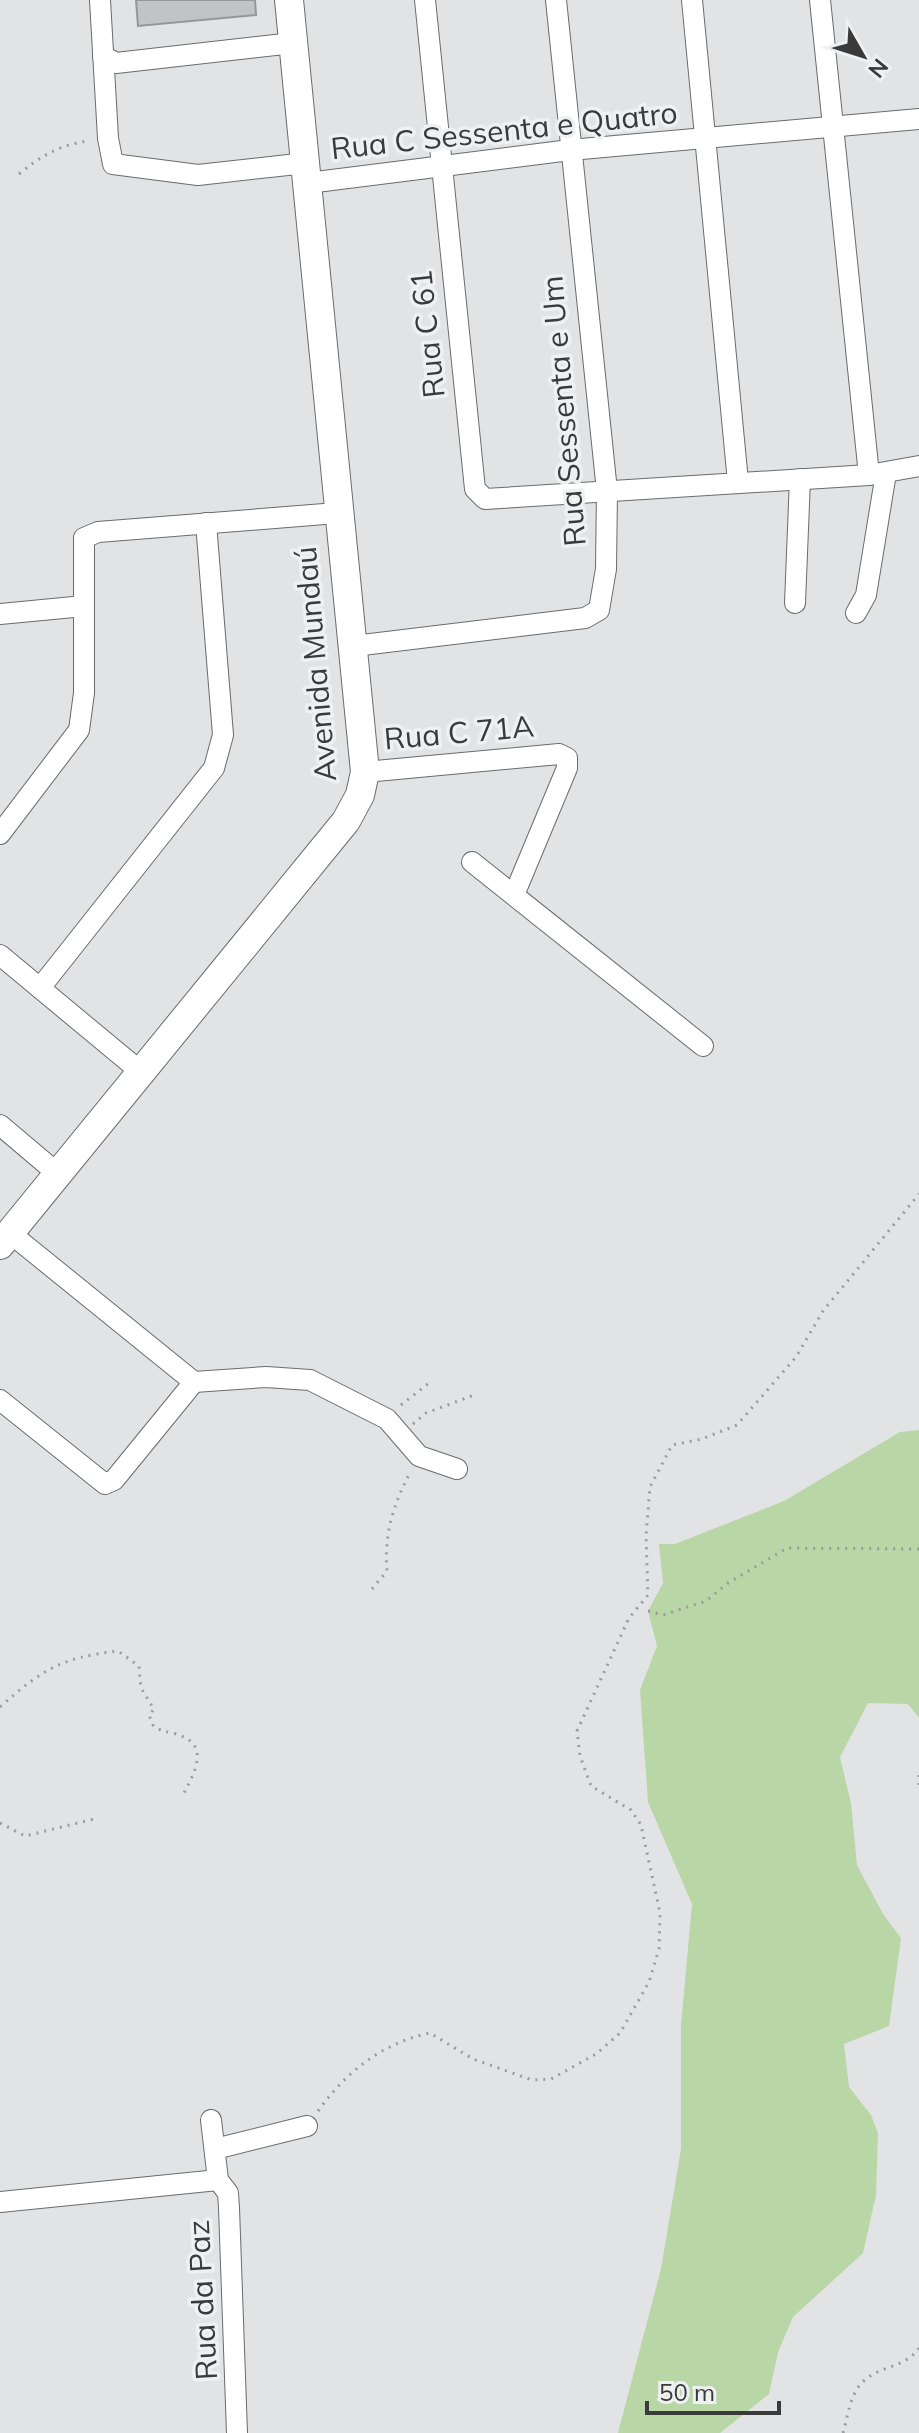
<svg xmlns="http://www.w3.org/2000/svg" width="919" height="2433" font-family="Mulish,sans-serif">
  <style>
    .green { fill: #b9d6a6 }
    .building { fill: #c2c3c4; stroke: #959696; stroke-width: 2 }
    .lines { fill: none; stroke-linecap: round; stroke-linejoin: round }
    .street-casing { stroke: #6a6b6c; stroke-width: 22 }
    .secondary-casing { stroke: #6a6b6c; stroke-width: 30 }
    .path { stroke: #9a9b9c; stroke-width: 3; stroke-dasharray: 2 6; stroke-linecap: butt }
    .street { stroke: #fff; stroke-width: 20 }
    .secondary { stroke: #fff; stroke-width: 28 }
    .labels { text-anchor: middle; stroke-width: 7; stroke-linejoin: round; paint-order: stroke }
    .street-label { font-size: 30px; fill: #3a3a3b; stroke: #eff0f1 }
  </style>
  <rect width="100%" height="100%" fill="#e2e3e4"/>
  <polygon class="green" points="919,1430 919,1718 908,1704 868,1703 840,1757 851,1803 857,1865 883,1914 901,1938 889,2026 844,2044 849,2087 871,2115 878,2133 876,2195 863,2253 793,2317 778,2352 769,2394 720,2433 618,2433 661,2269 681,2149 681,2025 692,1904 648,1802 640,1690 657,1646 648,1611 663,1583 659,1544 675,1544 784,1501 900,1432"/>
  <polygon class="building" points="136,0 255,0 256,15 138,26"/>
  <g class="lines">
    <defs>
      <g id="street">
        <polyline points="100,0 108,138 113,164 198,175 306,163"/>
        <polyline points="425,0 475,489 485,499 869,475 919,466"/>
        <polyline points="692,0 738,482"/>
        <polyline points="820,0 869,475"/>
        <polyline points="103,56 116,63 293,43"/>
        <polyline points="308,183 570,150 919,119"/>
        <polyline points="795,603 800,479"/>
        <polyline points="856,613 866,595 886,473"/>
        <polyline points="0,614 84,606"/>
        <polyline points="354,646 585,618 599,610 606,569 607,491 556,0"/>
        <polyline points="365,772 559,754 567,758 567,768 514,895"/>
        <polyline points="0,834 79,730 84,693 84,538 98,532 337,513"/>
        <polyline points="472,862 703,1046"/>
        <polyline points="0,955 141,1072"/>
        <polyline points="40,988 214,768 223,735 206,523"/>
        <polyline points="0,1125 58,1174"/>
        <polyline points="194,1382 266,1377 310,1380 387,1419 419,1456 457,1469"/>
        <polyline points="0,1400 105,1484 114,1480 194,1382 10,1233"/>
        <polyline points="211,2120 218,2180 228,2193 229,2208 237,2433"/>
        <polyline points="215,2149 307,2126"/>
        <polyline points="0,2202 218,2180"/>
      </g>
      <polyline id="secondary" points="0,1245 346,821 360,795 365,772 289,0"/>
    </defs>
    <use href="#street" class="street-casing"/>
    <use href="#secondary" class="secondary-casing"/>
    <g class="path">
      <path d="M19,174C41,156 59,145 88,141"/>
      <polyline points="401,1405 429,1383"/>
      <polyline points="413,1424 426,1413 477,1394"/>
      <path d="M372,1589L387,1571C384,1535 393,1504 411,1471"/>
      <polyline points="648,1611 663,1615 706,1601 728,1583 787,1548 919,1549"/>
      <path d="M0,1707C43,1669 60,1658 118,1651L139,1666L141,1688L154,1709L149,1715L153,1725C160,1732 167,1731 176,1734C211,1744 195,1772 183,1795"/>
      <polyline points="919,1775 919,1787"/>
      <polyline points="0,1823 25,1836 94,1819"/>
      <path d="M318,2111C346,2072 382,2043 430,2033L473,2059L532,2080L551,2079L596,2054L620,2033L649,1982L659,1949L660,1913L641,1825L631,1810L591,1786L580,1756L577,1731L629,1618L648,1595L646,1536L650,1487L672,1445L702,1439L737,1425L796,1357L823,1311L919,1194"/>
      <path d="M843,2433C848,2416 850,2392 865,2380C882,2365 905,2368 919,2348"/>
    </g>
    <use href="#street" class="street"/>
    <use href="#secondary" class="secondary"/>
  </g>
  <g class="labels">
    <g class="street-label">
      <text transform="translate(504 131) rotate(-6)" y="10">Rua C Sessenta e Quatro</text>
      <text transform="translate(428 334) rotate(-96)" y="10">Rua C 61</text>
      <text transform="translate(564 411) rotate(-95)" y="10">Rua Sessenta e Um</text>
      <text transform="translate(316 664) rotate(-95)" y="10">Avenida Mundaú</text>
      <text transform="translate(459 733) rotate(-5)" y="10">Rua C 71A</text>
      <text transform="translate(203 2300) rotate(-93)" y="10">Rua da Paz</text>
    </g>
  </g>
  <g transform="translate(863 56) rotate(129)" stroke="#eff0f1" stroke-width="6" paint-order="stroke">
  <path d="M0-6L14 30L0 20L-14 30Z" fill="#3a3a3b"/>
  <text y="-12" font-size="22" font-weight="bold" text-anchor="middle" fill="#3a3a3b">N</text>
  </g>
  <path d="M647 2401v12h132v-12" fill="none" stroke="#3a3a3b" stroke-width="4"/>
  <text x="659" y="2401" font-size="24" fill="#3a3a3b" stroke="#eff0f1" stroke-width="6" paint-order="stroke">50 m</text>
</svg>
